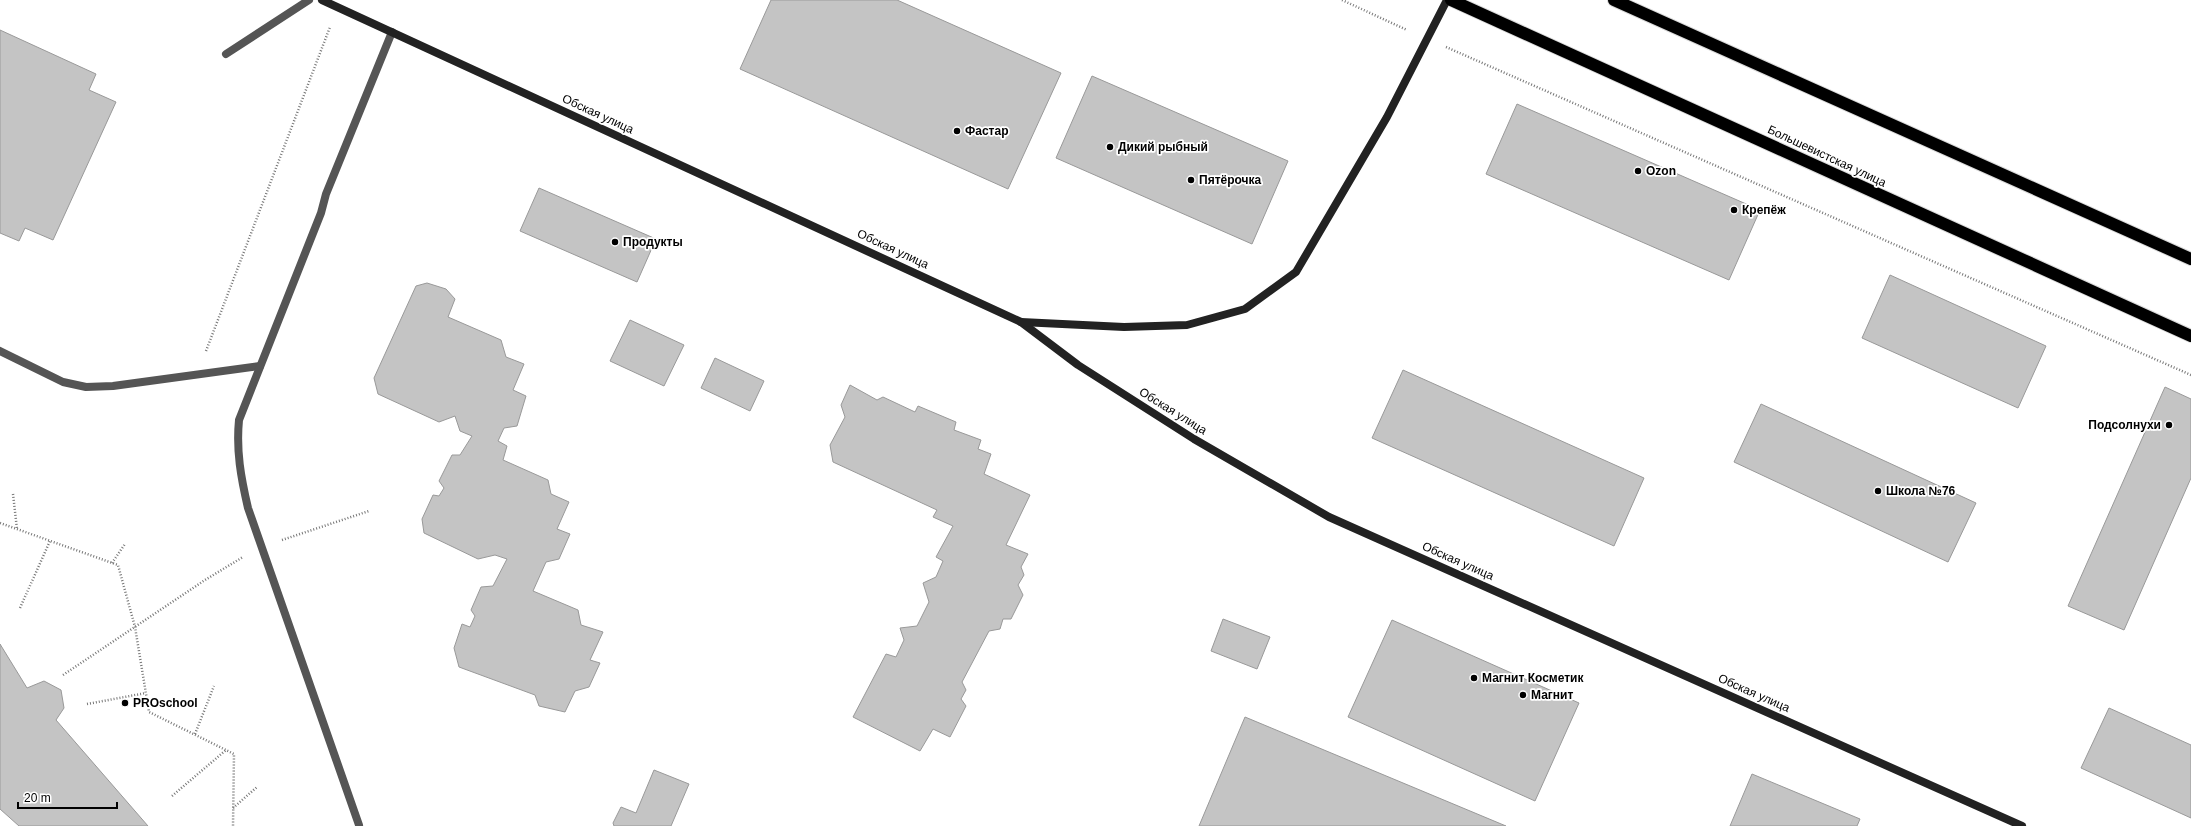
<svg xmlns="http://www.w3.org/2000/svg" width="2191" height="826" font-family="Arial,sans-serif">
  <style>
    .building { fill: #c4c4c4; stroke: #999 }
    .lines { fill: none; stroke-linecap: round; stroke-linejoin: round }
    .highway-casing { stroke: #dbdbdb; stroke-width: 14 }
    .path { stroke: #777; stroke-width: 2.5; stroke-dasharray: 1 2; stroke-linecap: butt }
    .lane { stroke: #555; stroke-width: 8 }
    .street { stroke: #555; stroke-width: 8 }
    .secondary { stroke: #222; stroke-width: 8 }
    .highway { stroke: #000; stroke-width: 12 }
    .poi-dot { fill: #000; stroke: #fff; stroke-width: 1.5 }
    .labels { text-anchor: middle; stroke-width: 3.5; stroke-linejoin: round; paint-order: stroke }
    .street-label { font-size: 12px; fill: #000; stroke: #fff }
    .poi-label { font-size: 12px; font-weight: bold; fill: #000; stroke: #fff; text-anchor: start }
  </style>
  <rect width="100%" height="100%" fill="#fff"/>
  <g class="building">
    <polygon points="771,0 897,0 1061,73 1008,189 740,69"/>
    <polygon points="0,30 96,74 89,90 116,102 53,240 25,228 19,241 0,233"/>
    <polygon points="1092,76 1288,161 1252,244 1056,158"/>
    <polygon points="1517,104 1760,210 1729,280 1486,174"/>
    <polygon points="539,188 656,239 637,282 520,231"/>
    <polygon points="1890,275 2046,346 2018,408 1862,338"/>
    <polygon points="427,283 446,289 455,299 448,317 501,340 506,357 524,364 513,390 526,396 517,426 504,428 498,441 507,446 503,460 548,480 551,494 569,502 557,529 570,534 559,559 546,562 533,591 578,610 581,625 603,632 590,660 600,663 589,687 575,691 565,712 539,706 535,695 459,667 454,648 462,624 470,627 475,616 471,610 481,587 493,586 507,559 495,555 478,559 424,533 422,519 433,495 439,496 444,488 439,481 452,455 460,455 472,436 460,431 455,416 439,422 378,394 374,378 416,286"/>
    <polygon points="630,320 684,345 664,386 610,361"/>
    <polygon points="715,358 764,381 750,411 701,388"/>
    <polygon points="1403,370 1644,478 1614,546 1372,438"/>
    <polygon points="850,385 877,400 883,397 915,412 918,406 956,422 954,430 981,440 978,449 991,454 984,474 1030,495 1006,545 1028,554 1021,567 1024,575 1018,585 1023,595 1011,619 1003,619 1000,629 989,631 962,682 966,690 961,699 966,706 950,737 933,729 920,751 853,717 886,654 896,657 904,640 900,628 917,626 929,602 923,583 936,577 943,561 936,557 953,526 933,517 937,510 833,462 830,445 845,417 841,405"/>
    <polygon points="2165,387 2191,399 2191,478 2124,630 2068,606"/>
    <polygon points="1761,404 1976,503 1948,562 1734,462"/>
    <polygon points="1223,619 1270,637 1257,669 1211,651"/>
    <polygon points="1392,620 1579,703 1535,801 1348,717"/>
    <polygon points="0,644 27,688 44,681 61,690 64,708 56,720 148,826 19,826 0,809"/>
    <polygon points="2109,708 2191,745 2191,818 2081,768"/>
    <polygon points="1245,717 1506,826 1199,826"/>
    <polygon points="654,770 689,784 671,826 614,826 613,823 621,807 636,813"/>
    <polygon points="1752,774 1860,819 1857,826 1730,826"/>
  </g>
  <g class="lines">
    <defs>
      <g id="highway">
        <polyline points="1451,0 2191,336"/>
        <polyline points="1614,0 2191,259"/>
      </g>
    </defs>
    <use href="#highway" class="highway-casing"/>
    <g class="path">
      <polyline points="1342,0 1407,30"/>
      <polyline points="1446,47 2191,375"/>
      <polyline points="206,351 330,27"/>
      <polyline points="13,494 17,529"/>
      <polyline points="0,523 118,565 135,627 149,712 234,754 233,826"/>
      <polyline points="282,540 369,511"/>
      <polyline points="112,563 125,544"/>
      <polyline points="20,608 50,541"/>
      <polyline points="63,675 205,580 243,557"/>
      <polyline points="87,704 146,693"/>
      <polyline points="195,734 214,686"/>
      <polyline points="172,796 226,750"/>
      <polyline points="233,808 257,787"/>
    </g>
    <polyline class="lane" points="226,54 309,0"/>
    <g class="street">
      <polyline points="0,351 63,382 86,387 113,386 260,366"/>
      <path d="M359,825L248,508C241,478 236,451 239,420L321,213L326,194L392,32"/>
    </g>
    <g class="secondary">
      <polyline points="322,0 1021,322 1078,365 1194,439 1329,517 2022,826"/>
      <polyline points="1021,322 1124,327 1187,325 1245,309 1296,272 1387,117 1447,0"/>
    </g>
    <use href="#highway" class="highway"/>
  </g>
  <g class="poi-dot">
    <circle cx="957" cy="131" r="4"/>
    <circle cx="1110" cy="147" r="4"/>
    <circle cx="1638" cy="171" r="4"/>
    <circle cx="1191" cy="180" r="4"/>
    <circle cx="1734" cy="210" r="4"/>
    <circle cx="615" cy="242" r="4"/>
    <circle cx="2169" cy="425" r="4"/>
    <circle cx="1878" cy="491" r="4"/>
    <circle cx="1474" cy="678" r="4"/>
    <circle cx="1523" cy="695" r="4"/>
    <circle cx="125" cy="703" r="4"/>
  </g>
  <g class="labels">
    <g class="street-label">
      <text transform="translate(598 114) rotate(25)" y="4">Обская улица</text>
      <text transform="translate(1827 156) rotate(25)" y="4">Большевистская улица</text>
      <text transform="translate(893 249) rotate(25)" y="4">Обская улица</text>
      <text transform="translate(1173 411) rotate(32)" y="4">Обская улица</text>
      <text transform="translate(1458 561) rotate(24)" y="4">Обская улица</text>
      <text transform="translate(1754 693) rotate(24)" y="4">Обская улица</text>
    </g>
    <g class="poi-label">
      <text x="965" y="135">Фастар</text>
      <text x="1118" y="151">Дикий рыбный</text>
      <text x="1646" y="175">Ozon</text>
      <text x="1199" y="184">Пятёрочка</text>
      <text x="1742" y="214">Крепёж</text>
      <text x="623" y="246">Продукты</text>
      <text x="2161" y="429" text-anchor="end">Подсолнухи</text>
      <text x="1886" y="495">Школа №76</text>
      <text x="1482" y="682">Магнит Косметик</text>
      <text x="1531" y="699">Магнит</text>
      <text x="133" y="707">PROschool</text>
    </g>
  </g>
  <path d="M18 802v6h99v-6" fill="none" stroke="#000000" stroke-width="2"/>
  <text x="24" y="802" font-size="12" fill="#000000" stroke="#ffffff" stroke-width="3" paint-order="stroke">20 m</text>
</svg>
